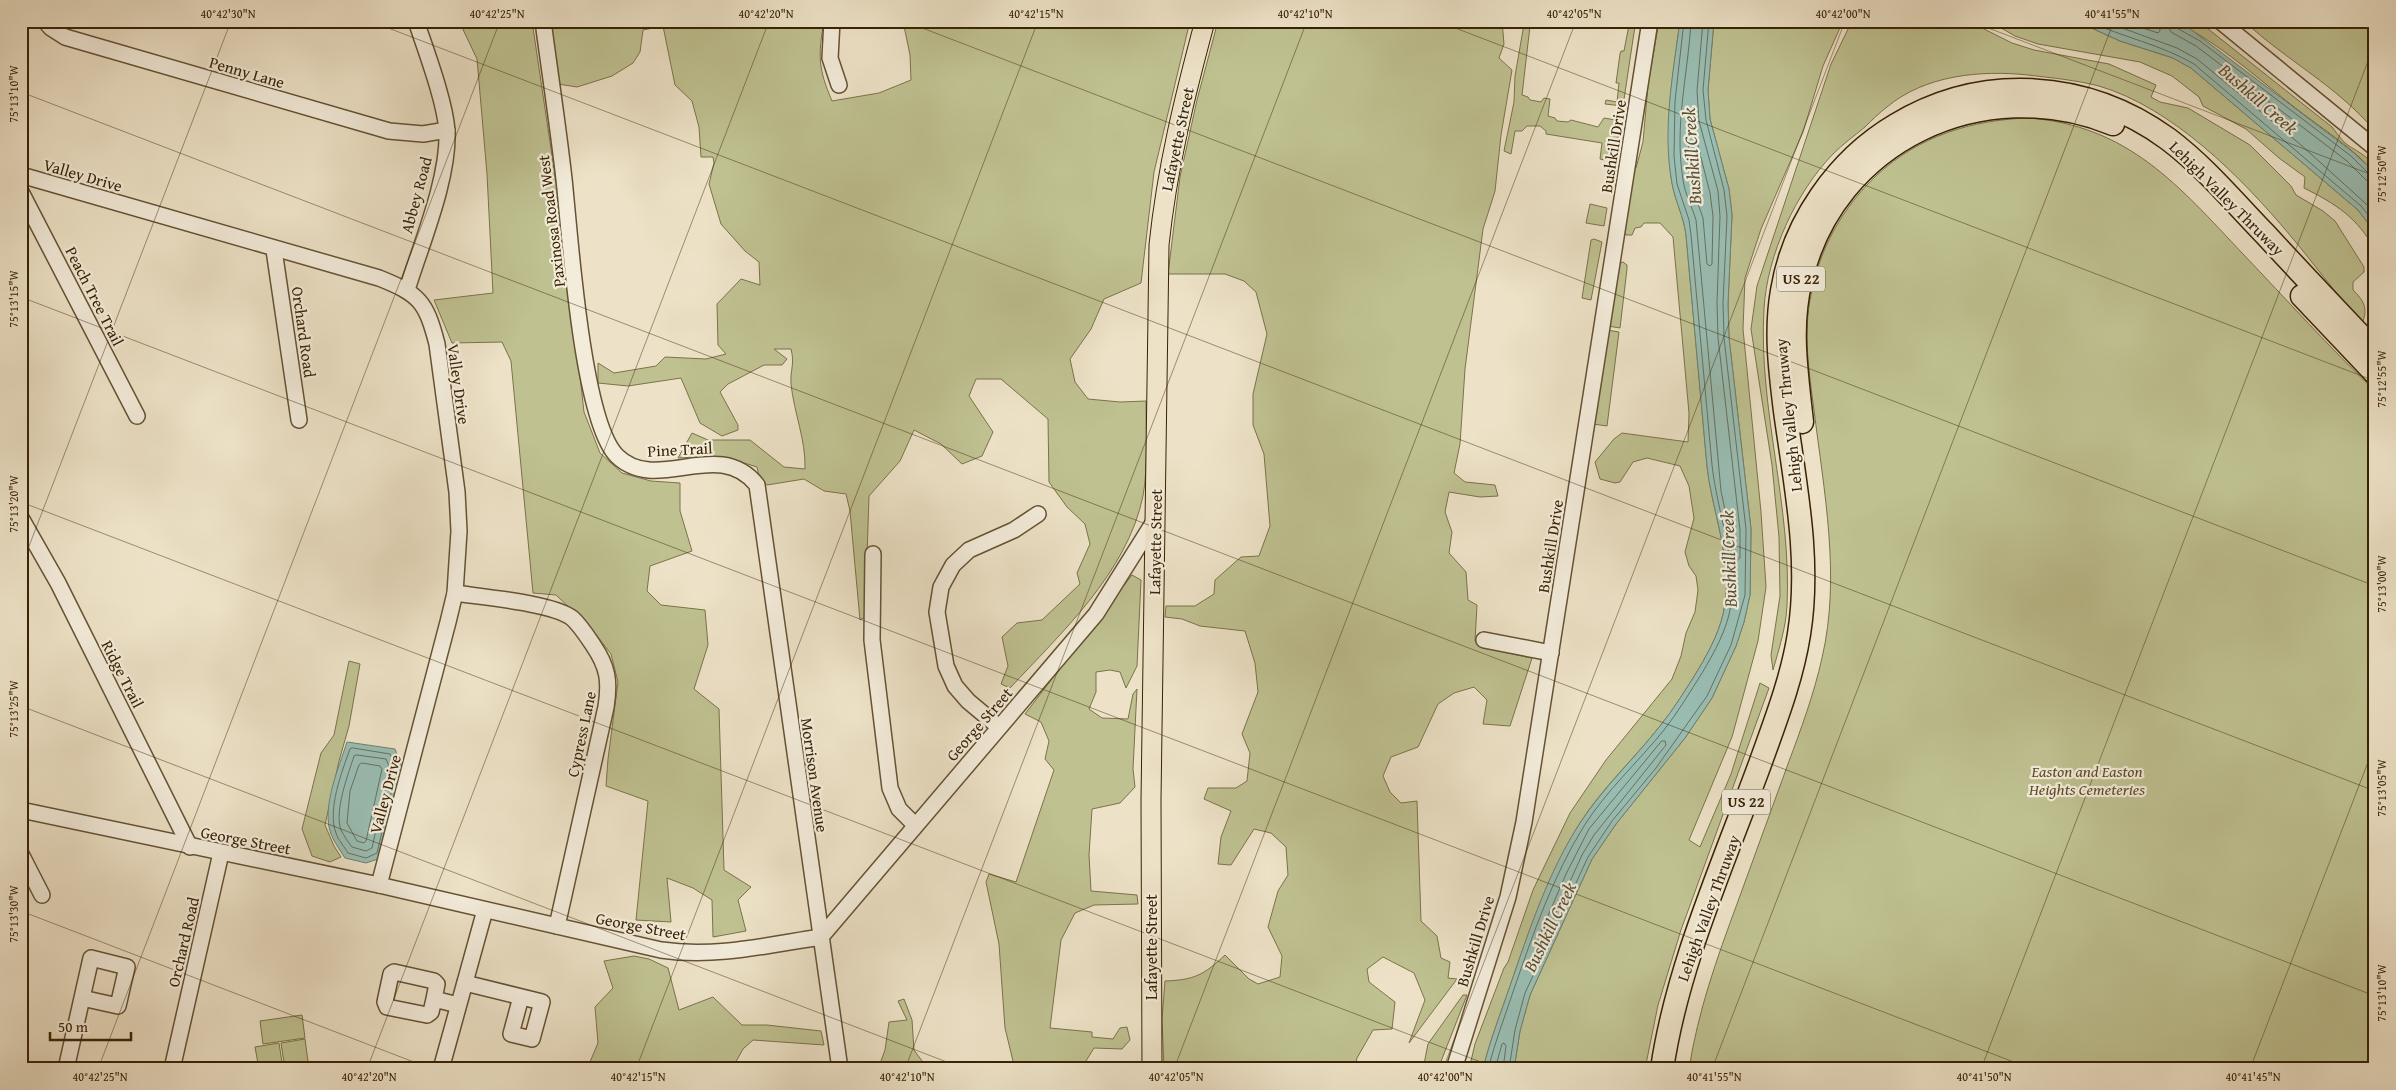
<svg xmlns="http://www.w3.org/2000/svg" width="2396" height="1090" font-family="'Gentium Book Plus',serif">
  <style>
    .green { fill: #bfc191; stroke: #7c724a }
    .water { fill: #99beb4; stroke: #72806d }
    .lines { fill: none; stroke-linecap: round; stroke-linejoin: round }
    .shore { stroke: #68705c; stroke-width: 1 }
    .minor-casing { stroke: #655234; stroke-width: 18 }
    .major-casing { stroke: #382203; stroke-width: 21 }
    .highway-casing { stroke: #382203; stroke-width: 25 }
    .minor { stroke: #f3ecdb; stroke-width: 15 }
    .major { stroke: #ede2c7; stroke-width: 19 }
    .highway { stroke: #ede2c7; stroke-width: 22 }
    .ticks { fill: none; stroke: #382203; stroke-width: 1; stroke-opacity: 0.45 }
    .labels { text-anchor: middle; stroke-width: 4.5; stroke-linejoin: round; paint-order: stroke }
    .shield { fill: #f3ecdb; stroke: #705f44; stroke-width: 1 }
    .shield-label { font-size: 15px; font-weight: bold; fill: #382203 }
    .street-label { font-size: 16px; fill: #382203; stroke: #f3ecdb }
    .park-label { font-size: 16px; font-style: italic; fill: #5a4a26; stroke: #f3ecdb }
    .water-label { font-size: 18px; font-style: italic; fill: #555138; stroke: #f3ecdb }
    .neatline { fill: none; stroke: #382203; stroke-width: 2 }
    .ticks-label { font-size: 12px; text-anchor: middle; fill: #382203 }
  </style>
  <rect width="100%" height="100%" fill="#ede2c7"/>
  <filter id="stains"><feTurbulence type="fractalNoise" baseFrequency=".004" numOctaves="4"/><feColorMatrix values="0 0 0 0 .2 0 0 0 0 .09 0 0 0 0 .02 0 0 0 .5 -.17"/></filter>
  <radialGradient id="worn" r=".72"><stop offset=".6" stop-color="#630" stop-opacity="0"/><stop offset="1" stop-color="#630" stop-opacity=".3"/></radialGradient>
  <g class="green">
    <polygon points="459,21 532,21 566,250 584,412 600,453 622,473 651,481 680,483 680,511 692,551 650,566 647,591 661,605 705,610 708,645 694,689 719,709 724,870 751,887 738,900 746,931 713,937 712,900 693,888 667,878 671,922 636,920 648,801 606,786 608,759 618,682 611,654 591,628 556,595 533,593 511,361 502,342 452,343 434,300 493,293 487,174 477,59"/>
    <path d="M549,21H824C818,56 818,68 832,101L879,93L911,80L910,55L903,21H1190L1154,172L1141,283L1104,299L1091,329L1070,359L1075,382L1088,399L1120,402L1146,401C1146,429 1148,469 1143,496C1127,573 1061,633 1010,688L1001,684L1008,666L1002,637L1017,623L1042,620L1080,584L1077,573L1090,544L1085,524L1067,507L1049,482L1048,419L1001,379H976L969,396L993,432L982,456L962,464L941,444L914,430L900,461L869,496L865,617L860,620L850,511L846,494L824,491L804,479L767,485L760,480L757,467C731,458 706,456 678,458L692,433L708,440H750L784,467L805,469C806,440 794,413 791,384C790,370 795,364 791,349H774L787,359L782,365H764L728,384L720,392L738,425V430L722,436L700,423L681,378L628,386L598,383V363L614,373L656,366L665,357L706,359L726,354L718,345L717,304L741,279L760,285L759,262L745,251L721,224L709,184L714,163L713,157H701L699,127L692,101L675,85L663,26L643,30L640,52L633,63L612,76L577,87L558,84Z"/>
    <path d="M1218,21H1502L1504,44L1499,58L1512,70L1501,135L1495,191L1483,229L1465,369L1460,444L1454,473L1465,482L1495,485L1498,496L1480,497L1449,492L1445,512L1452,532L1449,553L1466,572L1468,600L1477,605L1475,641L1489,649L1532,658L1510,726L1483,724L1487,700L1474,687L1454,693L1438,704L1418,747L1391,757L1383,776L1390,792L1401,803L1417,801L1421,921L1437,936L1441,958L1450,962L1448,978L1457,979L1409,1043L1425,1000L1414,973L1383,957L1367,969L1369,982L1395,1002L1392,1029L1373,1030L1357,1058L1354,1069H1164L1162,1019L1165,981C1194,980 1204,975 1225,955L1249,979L1258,984L1280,977L1282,956L1268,927L1278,891L1288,875L1286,847L1271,833L1254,829L1231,865L1218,864L1221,837L1231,811L1204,799L1208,788H1236L1247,781L1250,753L1242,734L1258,692L1255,663L1245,631L1200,626L1182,619L1165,617L1166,606H1195L1214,594L1215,580L1241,557L1259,556L1270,526L1264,454L1253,425V394L1267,334L1256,292L1244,281L1225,274H1168L1180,177L1197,100Z"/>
    <path d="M1659,21H1680C1673,74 1663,130 1672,183C1675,201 1684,217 1686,235L1707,466C1712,511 1732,558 1725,604C1722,627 1710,650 1698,670C1686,689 1674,709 1660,726C1634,759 1602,788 1580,823C1549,872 1529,931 1510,986C1501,1013 1490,1040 1483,1069H1469L1475,1044L1504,968L1508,962L1533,890L1570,813L1606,760L1672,679L1681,656L1686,633L1695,612L1698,590L1696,576L1689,566L1685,552L1694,518L1689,486L1680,466L1647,458L1633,462L1620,482L1615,483L1600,479L1595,462L1614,439L1622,433L1688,442L1689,413L1673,237L1660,223H1644L1641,227L1635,228L1632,235H1626L1623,231L1633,170L1636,168L1643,142L1648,85Z"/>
    <polygon points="1714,21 1843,21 1823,66 1803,132 1761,229 1745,278 1743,329 1761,512 1766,587 1758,641 1732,737 1689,840 1700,847 1731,774 1760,683 1769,688 1681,930 1658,1005 1645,1069 1514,1069 1520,1031 1530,995 1592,859 1616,824 1685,738 1712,698 1736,646 1744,622 1750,595 1751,529 1729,338 1728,304 1732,215 1729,189 1710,119 1708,90"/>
    <path d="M1852,21H1954L1976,25L2012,43L2034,50L2109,64L2156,85L2151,97L2160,102L2188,108L2250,145L2291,186L2296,195L2323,211L2335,221L2364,267V272L2353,282V290C2363,300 2368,307 2363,321C2335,295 2314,263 2289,234C2241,177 2173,108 2099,86C2076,80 2052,78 2028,75C1981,70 1925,75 1887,107C1879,113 1872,120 1865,127C1854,136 1843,144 1833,154C1796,192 1767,255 1764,309C1758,408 1792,506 1787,606C1786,627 1779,649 1773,670L1771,655L1780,596L1779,537L1772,465L1751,329L1757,286L1831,64Z"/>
    <path d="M1989,21H2076L2120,41L2173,58L2191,68L2358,210L2375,232V250C2358,218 2336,204 2304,188L2305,177L2279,158L2246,129L2203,106L2199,97L2172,76L2140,62L2038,44L2015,36Z"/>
    <path d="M2173,21H2197L2212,32L2332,127C2336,132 2340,138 2345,143C2355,151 2375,158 2375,173C2353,148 2324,130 2298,110C2258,79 2219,42 2173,21Z"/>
    <path d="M2244,21H2375V131C2336,85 2287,61 2244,21Z"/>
    <polygon points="1524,24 1530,26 1522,95 1528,97 1530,100 1541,102 1544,98 1550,99 1548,116 1555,118 1557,121 1568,122 1571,120 1598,127 1604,118 1621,121 1614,162 1600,159 1602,143 1546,134 1546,131 1540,126 1527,126 1522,131 1515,131 1511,154 1504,151 1514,102 1515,76"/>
    <polygon points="1629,25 1635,26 1623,106 1605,104 1606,100 1617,102 1619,83 1616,83 1620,54 1621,51 1624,51"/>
    <path d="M2028,118C2128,125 2179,186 2243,254C2287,300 2329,347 2375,391V1048L2363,1069H1689C1698,1011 1717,958 1737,904C1754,857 1771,811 1788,764C1801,729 1814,694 1822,658C1841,577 1824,492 1814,410C1809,372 1803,333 1811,295C1819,249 1843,207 1877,175C1919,136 1972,120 2028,118Z"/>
    <polygon points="1590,204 1607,208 1604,226 1586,223"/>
    <polygon points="1594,239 1602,242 1591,300 1582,298 1591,240"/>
    <polygon points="1623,262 1627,265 1627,269 1620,328 1608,326 1618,264"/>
    <polygon points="1607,330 1619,332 1607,426 1593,424"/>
    <polygon points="1132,575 1141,580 1137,666 1126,688 1120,672 1110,670 1096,672 1096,692 1089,709 1102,718 1128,719 1133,694 1137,689 1133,769 1135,787 1120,803 1092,809 1089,855 1091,891 1137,895 1138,904 1094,905 1075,913 1061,940 1050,1028 1092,1032 1092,1037 1113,1039 1120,1028 1127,1027 1130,1040 1122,1049 1094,1048 1086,1061 1089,1069 1012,1069 1013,1061 1005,1028 999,944 986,882 989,874 1016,882 1054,770 1045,759 1049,741 1041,722 1025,714"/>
    <polygon points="349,661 360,664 349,726 339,761 325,825 334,846 341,857 330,862 312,856 302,829 321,753 334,735"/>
    <polygon points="634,956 649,959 668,968 679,1010 713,997 742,1025 767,1025 821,1031 824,1045 753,1040 743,1049 732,1069 587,1069 598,1043 595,1007 613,988 604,961"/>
    <polygon points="1463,995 1467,995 1438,1069 1423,1069 1428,1044"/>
    <polygon points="904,999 912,1020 914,1050 928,1069 878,1069 885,1050 889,1022 907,1020 898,1001"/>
    <polygon points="302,1015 305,1038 263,1044 260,1021"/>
    <polygon points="305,1039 309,1069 285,1069 281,1043"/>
    <polygon points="279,1043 283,1069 259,1069 255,1047"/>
  </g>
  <g class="water">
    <path d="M1680,21H1714L1708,90L1710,119L1729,189L1732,215L1728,304L1729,338L1751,529L1750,595L1744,622L1736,646L1712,698L1685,738L1616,824L1592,859L1530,995L1520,1031L1514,1069H1483C1490,1040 1501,1013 1510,986C1529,931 1548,872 1580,823C1603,788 1634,759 1660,726C1674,709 1686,689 1698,670C1710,650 1722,627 1725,604C1732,558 1712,511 1707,466L1686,235C1684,217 1675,201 1672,183C1662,130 1673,74 1680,21Z"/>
    <polygon points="2076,21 2173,21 2189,28 2354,153 2375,173 2375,232 2358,210 2191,68 2173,58 2120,41"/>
    <path d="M347,742L395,749L402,767L381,858L366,863L345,858C340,850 334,842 331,834C321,808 339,767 347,742Z"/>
  </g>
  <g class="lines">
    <g class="shore">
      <path d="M1691,21C1688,76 1674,124 1683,180C1685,194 1692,207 1696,220L1721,491L1735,558L1737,560L1740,558V530L1718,338L1717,303L1720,216L1718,191L1699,121L1697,91L1703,21"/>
      <path d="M2088,21C2122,37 2162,45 2194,64L2361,206L2375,223"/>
      <polyline points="2103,21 2177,48 2197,59 2301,145 2375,212"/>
      <polyline points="2122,21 2158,33 2160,31 2159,21"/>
      <polyline points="2166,21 2171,32 2196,46 2347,161 2366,180 2375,182"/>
      <polyline points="2173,21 2175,27 2200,41 2351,156 2369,174 2375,175"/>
      <polygon points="1690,125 1693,126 1710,193 1713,216 1712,264 1710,266 1707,264 1703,218 1690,181 1688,155"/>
      <polygon points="1662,741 1665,741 1666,745 1594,835 1582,855 1543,941 1539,942 1538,939 1566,874 1589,829"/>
      <path d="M353,748L390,754L397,768L377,853L366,858L348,853C344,846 338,840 336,833C327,810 342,771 350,749Z"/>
      <path d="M357,755L386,759L390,768L372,848L366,851L352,847C348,842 344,836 341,830C334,811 348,775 354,756Z"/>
      <polygon points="362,763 380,766 382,769 366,841 364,843 357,841 347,823 350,791 359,765"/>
      <path d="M1488,1069C1495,1042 1505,1016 1514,989C1533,934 1553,876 1584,826C1606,791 1638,762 1664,730C1678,712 1690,692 1702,673C1714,653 1728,628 1731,604C1736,557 1717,511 1712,465L1691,235L1689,220L1677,184L1674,156L1675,101L1684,21"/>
      <polyline points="1495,1069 1502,1044 1504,1043 1506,1046 1503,1069"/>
      <polyline points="1509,1069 1515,1030 1525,993 1588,857 1612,821 1656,768 1707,696 1731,645 1745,595 1746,529 1724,338 1723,303 1727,216 1724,190 1706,120 1703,90 1709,21"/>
    </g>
    <defs>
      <g id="minor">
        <polyline points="45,21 51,28 65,37 389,131 423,134 447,130"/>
        <path d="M543,21C550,74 558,126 564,179C570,235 582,421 617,456C657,495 718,436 757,485L840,1069"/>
        <polyline points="832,21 830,58 839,85"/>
        <polyline points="2220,21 2375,148"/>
        <path d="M21,175L379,278C419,294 426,301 437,344L457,492L459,531L455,593L448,622L379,885"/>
        <polyline points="21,192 137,416"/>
        <polyline points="274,250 299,420"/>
        <path d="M407,290C421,244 449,179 447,131C445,101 426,51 416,21"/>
        <polyline points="21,518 58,583 190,847"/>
        <polyline points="873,554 872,640 890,788 899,809 915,825"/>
        <path d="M455,593C481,597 553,603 572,618C580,625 587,636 593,645C608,667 610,681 606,707L557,926"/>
        <polyline points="1484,640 1551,653"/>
        <polyline points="999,727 968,701 955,686 946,666 937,612 941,587 953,565 969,550 1014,530 1038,514"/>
        <path d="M21,810L379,885L661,950C715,958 768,945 821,937L1096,614L1155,520"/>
        <polyline points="21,854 42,895"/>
        <polyline points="465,983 542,1002 532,1039 511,1034 521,997"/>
        <polyline points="434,999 437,984 434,981 394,972 391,974 385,1002 387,1007 427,1015 431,1012 434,999 458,1005"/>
        <polyline points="66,1069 91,958 127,967 118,1006 82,998"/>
        <polyline points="172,1069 221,853"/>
        <polyline points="441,1069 485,910"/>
        <polyline points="1454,1069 1508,897 1524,822 1650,21"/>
      </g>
      <path id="major" d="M1152,1069L1151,800L1159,245C1167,168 1185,95 1205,21"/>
      <g id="highway">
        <polyline points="2302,296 2375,373"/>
        <path d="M1802,422C1797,375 1789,327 1801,280C1834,140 1983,71 2113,124"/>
        <path d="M1662,1069C1677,966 1724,862 1760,764C1775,722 1792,679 1799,634C1811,560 1795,484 1785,411C1780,371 1775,331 1782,291C1793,223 1837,160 1896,125C1982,73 2087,80 2168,139C2204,166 2234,202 2265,234C2301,273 2338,312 2375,351"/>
      </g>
    </defs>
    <use href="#minor" class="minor-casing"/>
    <use href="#major" class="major-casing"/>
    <use href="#highway" class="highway-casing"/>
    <use href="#minor" class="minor"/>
    <use href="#major" class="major"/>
    <use href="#highway" class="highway"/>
  </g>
  <path class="ticks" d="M370,21L2375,791M904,21L2375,586M1437,21L2375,381M1970,21L2375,176M21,92L2375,996M21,297L2032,1069M21,502L1499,1069M21,567L231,21M21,706L965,1069M21,911L432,1069M98,1069L500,21M367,1069L769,21M636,1069L1038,21M905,1069L1307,21M1174,1069L1576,21M1443,1069L1845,21M1712,1069L2114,21M1981,1069L2375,43M2250,1069L2375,744"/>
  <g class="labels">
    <g class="shield">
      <rect x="1777" y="266.5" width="48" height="25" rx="4"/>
      <rect x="1722" y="789.5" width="48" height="25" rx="4"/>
    </g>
    <g class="shield-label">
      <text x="1801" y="284">US 22</text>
      <text x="1746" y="807">US 22</text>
    </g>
    <g class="street-label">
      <text transform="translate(247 72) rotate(16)" y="6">Penny Lane</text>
      <text transform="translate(1177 139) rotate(-78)" y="6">Lafayette Street</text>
      <text transform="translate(1613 146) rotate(-81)" y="6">Bushkill Drive</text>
      <text transform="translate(83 175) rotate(16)" y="6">Valley Drive</text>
      <text transform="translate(416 195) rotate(-75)" y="6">Abbey Road</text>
      <text transform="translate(2227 198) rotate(45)" y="6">Lehigh Valley Thruway</text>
      <text transform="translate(551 221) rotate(-97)" y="6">Paxinosa Road West</text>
      <text transform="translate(95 296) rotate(63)" y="6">Peach Tree Trail</text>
      <text transform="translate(304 332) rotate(82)" y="6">Orchard Road</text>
      <text transform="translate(459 384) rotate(82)" y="6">Valley Drive</text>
      <text transform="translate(1788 415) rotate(-96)" y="6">Lehigh Valley Thruway</text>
      <text transform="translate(680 449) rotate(-3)" y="6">Pine Trail</text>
      <text transform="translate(1155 542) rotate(-89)" y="6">Lafayette Street</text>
      <text transform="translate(1550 546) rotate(-81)" y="6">Bushkill Drive</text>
      <text transform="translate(123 674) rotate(63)" y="6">Ridge Trail</text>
      <text transform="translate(979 724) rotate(-49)" y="6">George Street</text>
      <text transform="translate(581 734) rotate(-78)" y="6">Cypress Lane</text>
      <text transform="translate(815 775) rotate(82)" y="6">Morrison Avenue</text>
      <text transform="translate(385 794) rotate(-75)" y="6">Valley Drive</text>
      <text transform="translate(246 840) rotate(11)" y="6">George Street</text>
      <text transform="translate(1708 908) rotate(-70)" y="6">Lehigh Valley Thruway</text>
      <text transform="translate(641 926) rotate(11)" y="6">George Street</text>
      <text transform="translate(1475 941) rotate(-73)" y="6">Bushkill Drive</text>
      <text transform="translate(183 942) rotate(-77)" y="6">Orchard Road</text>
      <text transform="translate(1151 947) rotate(-90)" y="6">Lafayette Street</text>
    </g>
    <g class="park-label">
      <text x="2087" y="777">Easton and Easton<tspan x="2087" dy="18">Heights Cemeteries</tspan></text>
    </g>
    <g class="water-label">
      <text transform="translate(2258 99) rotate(41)" y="6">Bushkill Creek</text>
      <text transform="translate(1692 156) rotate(-94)" y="6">Bushkill Creek</text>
      <text transform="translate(1729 559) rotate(-92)" y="6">Bushkill Creek</text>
      <text transform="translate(1550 927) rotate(-64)" y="6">Bushkill Creek</text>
    </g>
  </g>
  <rect width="2396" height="1090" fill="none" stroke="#ede2c7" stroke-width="55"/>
  <path d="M50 1032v8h81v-8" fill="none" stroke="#382203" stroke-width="2.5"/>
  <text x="58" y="1032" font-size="15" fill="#382203" stroke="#f3ecdb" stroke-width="4" paint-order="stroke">50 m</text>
  <rect x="28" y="28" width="2340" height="1034" class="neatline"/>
  <g class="ticks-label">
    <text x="228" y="18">40°42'30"N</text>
    <text x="497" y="18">40°42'25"N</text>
    <text x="766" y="18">40°42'20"N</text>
    <text x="1036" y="18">40°42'15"N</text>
    <text x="1305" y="18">40°42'10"N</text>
    <text x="1574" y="18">40°42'05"N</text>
    <text x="1843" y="18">40°42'00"N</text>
    <text x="2112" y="18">40°41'55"N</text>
    <text transform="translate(14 94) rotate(-90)" y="4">75°13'10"W</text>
    <text transform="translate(2382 174) rotate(-90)" y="4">75°12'50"W</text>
    <text transform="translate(14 299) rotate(-90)" y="4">75°13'15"W</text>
    <text transform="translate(2382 379) rotate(-90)" y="4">75°12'55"W</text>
    <text transform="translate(14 504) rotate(-90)" y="4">75°13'20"W</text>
    <text transform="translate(2382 584) rotate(-90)" y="4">75°13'00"W</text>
    <text transform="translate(14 709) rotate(-90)" y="4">75°13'25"W</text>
    <text transform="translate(2382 788) rotate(-90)" y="4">75°13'05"W</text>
    <text transform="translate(14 914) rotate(-90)" y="4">75°13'30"W</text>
    <text transform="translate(2382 993) rotate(-90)" y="4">75°13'10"W</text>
    <text x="100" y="1081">40°42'25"N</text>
    <text x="369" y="1081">40°42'20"N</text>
    <text x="638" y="1081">40°42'15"N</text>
    <text x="907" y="1081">40°42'10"N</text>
    <text x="1176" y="1081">40°42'05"N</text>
    <text x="1445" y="1081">40°42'00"N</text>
    <text x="1714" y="1081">40°41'55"N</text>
    <text x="1984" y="1081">40°41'50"N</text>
    <text x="2253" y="1081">40°41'45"N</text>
  </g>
  <rect width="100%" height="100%" filter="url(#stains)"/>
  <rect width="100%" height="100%" fill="url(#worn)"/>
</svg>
